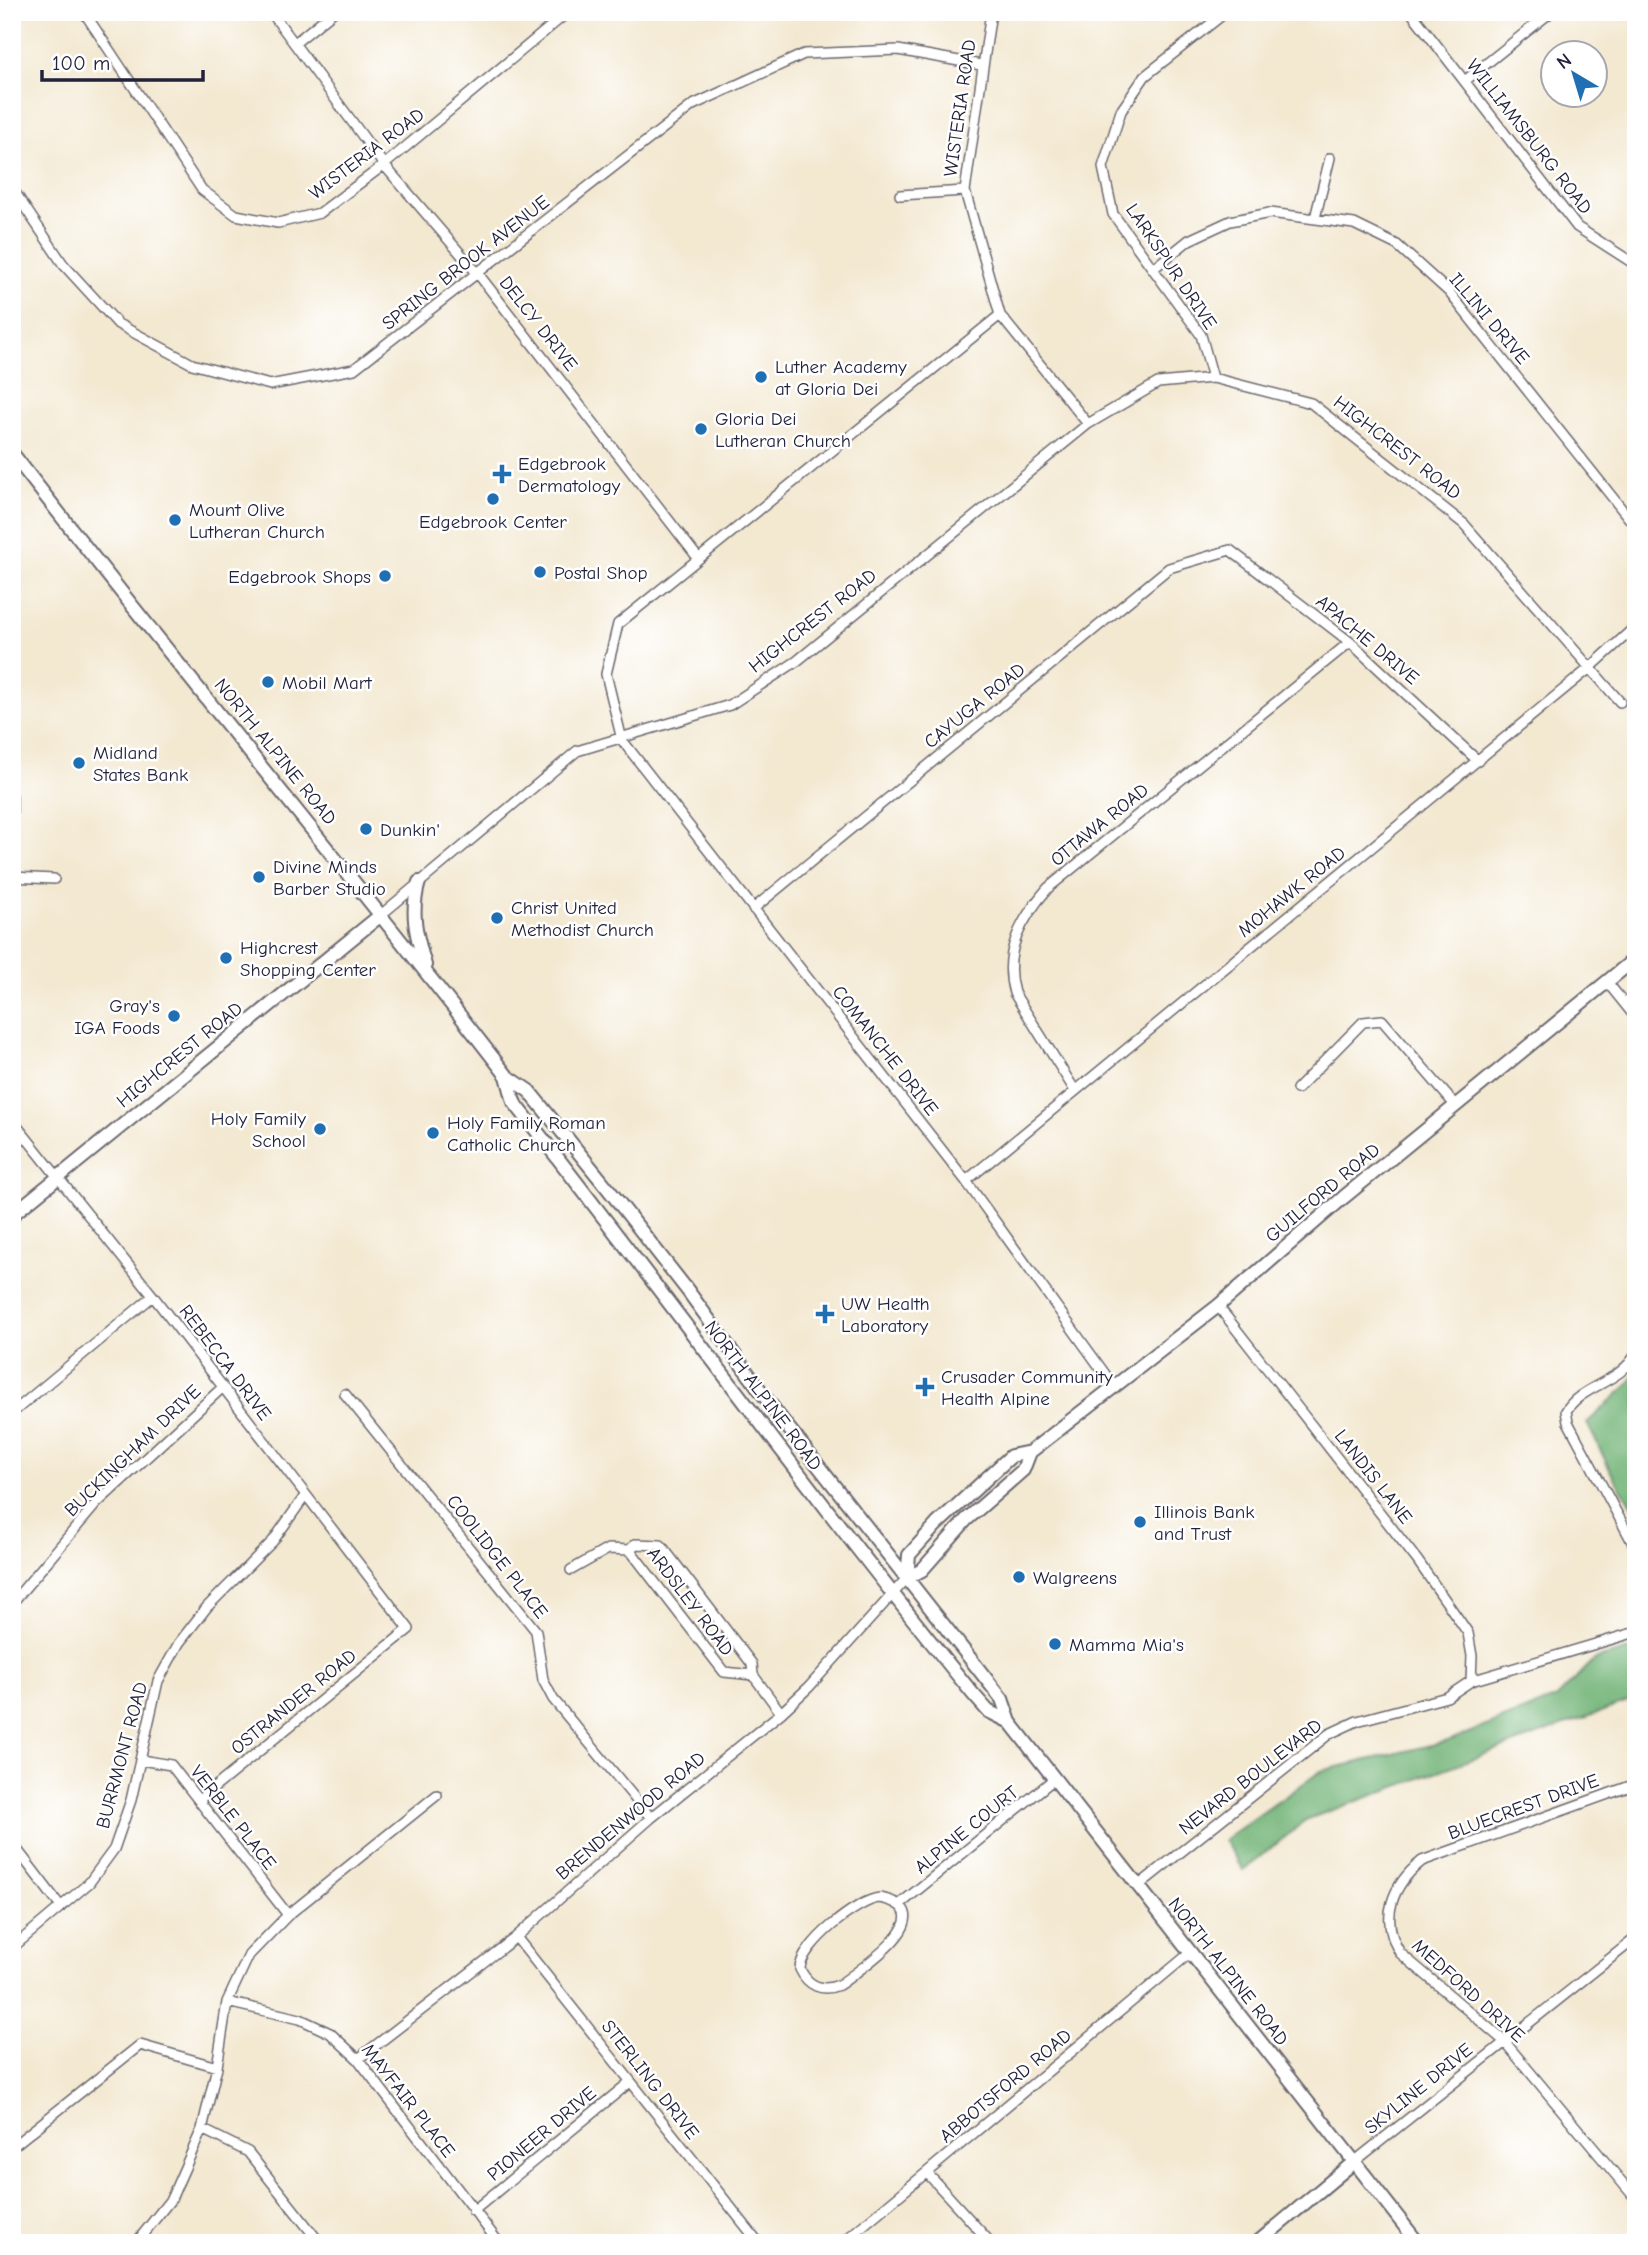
<svg xmlns="http://www.w3.org/2000/svg" width="1648" height="2255" font-family="'Comic Neue',sans-serif">
<rect width="100%" height="100%" fill="#fff"/>
<filter id="ink" filterUnits="userSpaceOnUse"><feTurbulence type="fractalNoise" baseFrequency=".0143" numOctaves="2"/><feDisplacementMap in="SourceGraphic" scale="14" xChannelSelector="R" yChannelSelector="G"/><feConvolveMatrix kernelMatrix="1 2 1 2 8 2 1 2 1" color-interpolation-filters="sRGB"/></filter>
<filter id="wash" filterUnits="userSpaceOnUse"><feTurbulence type="fractalNoise" baseFrequency=".00686" numOctaves="4" result="noise"/><feDisplacementMap in="SourceGraphic" scale="28" xChannelSelector="R" yChannelSelector="G"/><feGaussianBlur stdDeviation="1.57" result="paint"/><feColorMatrix in="noise" values="0 0 0 0 0 0 0 0 0 0 0 0 0 0 0 0 0 1.4 0 .05"/><feComposite in="paint" operator="in"/></filter>
<g filter="url(#wash)">
<rect width="100%" height="100%" fill="#f3e8d0"/>
<path fill="#70b274" stroke="#496a58" stroke-width="2" d="M1636,1372v140l-23,-36 -26,-53 43,-40z
M1636,1648v51l-328,120 -65,51 -19,-30 97,-69 127,-30 109,-43 37,-38z"/>
</g>
<g filter="url(#ink)">
<g fill="none" stroke-linecap="round" stroke-linejoin="round">
<defs>
<path id="street" d="M84,12l118,178 34,25 42,8 42,-10 64,-48 184,-153
M271,12l113,153 95,110 219,283
M991,12l-26,179 35,124 88,109
M1411,12l166,215 59,38
M1629,12l7,9
M295,43l38,-31
M1466,80l85,-68
M12,188l51,76 55,60 74,40 78,21 84,-16 339,-264 111,-51 94,-4 83,15
M900,195l65,-4
M1315,218l15,-60
M1154,268l35,-28 41,-19 40,-8 84,11 43,21 52,47 187,235
M1000,315l-382,309 -12,50 16,66 344,441 149,207
M1213,378l-12,-43 -88,-121 -10,-47 18,-56 24,-35 81,-64
M12,796v82
M12,877l42,2
M753,909l416,-341 61,-18 120,92 128,119
M382,914l195,-163 153,-46 67,-44 291,-237 70,-41 55,-5 98,25 153,121 156,178
M1607,982l29,36
M1074,1089l-60,-96c-12,-41 8,-75 34,-105l302,-246
M1297,1089l66,-67 19,-2 73,85
M12,1120l141,176 256,333 -210,171
M966,1181l625,-514 45,-41
M1218,1306l199,254 40,57 11,16 4,23 -1,25
M1636,1354c-16,29 -54,31 -70,57l2,11 68,127
M345,1394l191,237 7,49 10,19 98,119
M12,1413l141,-117
M571,1570l37,-21 22,1
M12,1603l84,-99 127,-117
M753,1675l-29,-3 -94,-122 5,-6 26,1 91,119 1,11 28,38
M141,1760l30,5 117,150
M1636,1784l-214,77c-30,24 -43,57 -22,92l104,88 132,158
M12,1843l49,64
M1138,1886l191,-152 28,-13 90,-24 24,-16 165,-49
M880,1898c69,14 -21,72 -41,87 -17,7 -31,1 -39,-16 0,-23 58,-70 80,-71z
M899,1905l155,-126
M516,1937l243,306
M12,1948l77,-65 25,-34 17,-49 27,-119 21,-38 28,-36 66,-66 32,-45
M227,2002l73,17 30,14 28,26 141,184
M358,2059l158,-122 135,-119 130,-105 28,-26 98,-109
M202,2129l46,23 72,91
M12,2147l128,-102 77,22
M1354,2162l282,-224
M927,2173l64,70
M473,2211l157,-129
M136,2243l35,-44 31,-70 15,-62 10,-65 22,-47 39,-40 149,-120
M842,2243l348,-290"/>
<path id="secondary" d="M12,453c162,210 333,413 495,623l22,15 80,99 79,101 91,125 223,283 8,23 408,521
M419,882c-9,30 -3,53 6,83
M507,1076l7,26c154,196 301,398 459,592l15,17 22,11
M12,1215l370,-301
M907,1578l2,-23 28,-31 74,-68 19,-4 188,-146 126,-109 292,-239
M907,1578l15,-8 44,-50 57,-50 7,-18
M1257,2243l97,-81"/>
</defs>
<use href="#street" stroke="#6b676f" stroke-width="12"/>
<use href="#secondary" stroke="#6b676f" stroke-width="16"/>
<use href="#street" stroke="#fff" stroke-width="9"/>
<use href="#secondary" stroke="#fff" stroke-width="12"/>
</g>
</g>
<g fill="#1f6fb2" stroke="#fff" stroke-width="2.5">
<circle cx="761" cy="377" r="7"/>
<circle cx="701" cy="429" r="7"/>
<path d="M498.5 463.5h7v7h7v7h-7v7h-7v-7h-7v-7h7z"/>
<circle cx="493" cy="499" r="7"/>
<circle cx="175" cy="520" r="7"/>
<circle cx="540" cy="572" r="7"/>
<circle cx="385" cy="576" r="7"/>
<circle cx="268" cy="682" r="7"/>
<circle cx="79" cy="763" r="7"/>
<circle cx="366" cy="829" r="7"/>
<circle cx="259" cy="877" r="7"/>
<circle cx="497" cy="918" r="7"/>
<circle cx="226" cy="958" r="7"/>
<circle cx="174" cy="1016" r="7"/>
<circle cx="320" cy="1129" r="7"/>
<circle cx="433" cy="1133" r="7"/>
<path d="M821.5 1303.5h7v7h7v7h-7v7h-7v-7h-7v-7h7z"/>
<path d="M921.5 1376.5h7v7h7v7h-7v7h-7v-7h-7v-7h7z"/>
<circle cx="1140" cy="1522" r="7"/>
<circle cx="1019" cy="1577" r="7"/>
<circle cx="1055" cy="1644" r="7"/>
</g>
<g text-anchor="middle" stroke-width="5" stroke-linejoin="round" paint-order="stroke">
<g font-size="19" fill="#22223b" stroke="#fff">
<text transform="translate(959 108) rotate(-82)" y="7">WISTERIA ROAD</text>
<text transform="translate(1530 136) rotate(52)" y="7">WILLIAMSBURG ROAD</text>
<text transform="translate(366 153) rotate(-37)" y="7">WISTERIA ROAD</text>
<text transform="translate(465 262) rotate(-38)" y="7">SPRING BROOK AVENUE</text>
<text transform="translate(1172 266) rotate(56)" y="7">LARKSPUR DRIVE</text>
<text transform="translate(1490 318) rotate(50)" y="7">ILLINI DRIVE</text>
<text transform="translate(539 323) rotate(52)" y="7">DELCY DRIVE</text>
<text transform="translate(1398 447) rotate(38)" y="7">HIGHCREST ROAD</text>
<text transform="translate(812 620) rotate(-38)" y="7">HIGHCREST ROAD</text>
<text transform="translate(1368 639) rotate(40)" y="7">APACHE DRIVE</text>
<text transform="translate(974 705) rotate(-39)" y="7">CAYUGA ROAD</text>
<text transform="translate(276 751) rotate(51)" y="7">NORTH ALPINE ROAD</text>
<text transform="translate(1099 824) rotate(-39)" y="7">OTTAWA ROAD</text>
<text transform="translate(1291 891) rotate(-39)" y="7">MOHAWK ROAD</text>
<text transform="translate(886 1050) rotate(52)" y="7">COMANCHE DRIVE</text>
<text transform="translate(179 1054) rotate(-39)" y="7">HIGHCREST ROAD</text>
<text transform="translate(1322 1192) rotate(-40)" y="7">GUILFORD ROAD</text>
<text transform="translate(226 1362) rotate(53)" y="7">REBECCA DRIVE</text>
<text transform="translate(764 1395) rotate(53)" y="7">NORTH ALPINE ROAD</text>
<text transform="translate(132 1450) rotate(-44)" y="7">BUCKINGHAM DRIVE</text>
<text transform="translate(1374 1476) rotate(52)" y="7">LANDIS LANE</text>
<text transform="translate(498 1556) rotate(52)" y="7">COOLIDGE PLACE</text>
<text transform="translate(691 1601) rotate(53)" y="7">ARDSLEY ROAD</text>
<text transform="translate(293 1701) rotate(-39)" y="7">OSTRANDER ROAD</text>
<text transform="translate(121 1755) rotate(-75)" y="7">BURRMONT ROAD</text>
<text transform="translate(1250 1776) rotate(-38)" y="7">NEVARD BOULEVARD</text>
<text transform="translate(1523 1806) rotate(-20)" y="7">BLUECREST DRIVE</text>
<text transform="translate(630 1815) rotate(-40)" y="7">BRENDENWOOD ROAD</text>
<text transform="translate(234 1817) rotate(52)" y="7">VERBLE PLACE</text>
<text transform="translate(966 1829) rotate(-39)" y="7">ALPINE COURT</text>
<text transform="translate(1229 1971) rotate(52)" y="7">NORTH ALPINE ROAD</text>
<text transform="translate(1469 1990) rotate(42)" y="7">MEDFORD DRIVE</text>
<text transform="translate(651 2079) rotate(52)" y="7">STERLING DRIVE</text>
<text transform="translate(1005 2085) rotate(-40)" y="7">ABBOTSFORD ROAD</text>
<text transform="translate(1418 2088) rotate(-39)" y="7">SKYLINE DRIVE</text>
<text transform="translate(409 2100) rotate(52)" y="7">MAYFAIR PLACE</text>
<text transform="translate(541 2133) rotate(-40)" y="7">PIONEER DRIVE</text>
</g>
<g font-size="19" fill="#22223b" stroke="#fff" text-anchor="start">
<text x="775" y="373">Luther Academy<tspan x="775" dy="22">at Gloria Dei</tspan></text>
<text x="715" y="425">Gloria Dei<tspan x="715" dy="22">Lutheran Church</tspan></text>
<text x="518" y="470">Edgebrook<tspan x="518" dy="22">Dermatology</tspan></text>
<text x="189" y="516">Mount Olive<tspan x="189" dy="22">Lutheran Church</tspan></text>
<text x="493" y="528" text-anchor="middle">Edgebrook Center</text>
<text x="554" y="579">Postal Shop</text>
<text x="371" y="583" text-anchor="end">Edgebrook Shops</text>
<text x="282" y="689">Mobil Mart</text>
<text x="93" y="759">Midland<tspan x="93" dy="22">States Bank</tspan></text>
<text x="380" y="836">Dunkin'</text>
<text x="273" y="873">Divine Minds<tspan x="273" dy="22">Barber Studio</tspan></text>
<text x="511" y="914">Christ United<tspan x="511" dy="22">Methodist Church</tspan></text>
<text x="240" y="954">Highcrest<tspan x="240" dy="22">Shopping Center</tspan></text>
<text x="160" y="1012" text-anchor="end">Gray's<tspan x="160" dy="22">IGA Foods</tspan></text>
<text x="306" y="1125" text-anchor="end">Holy Family<tspan x="306" dy="22">School</tspan></text>
<text x="447" y="1129">Holy Family Roman<tspan x="447" dy="22">Catholic Church</tspan></text>
<text x="841" y="1310">UW Health<tspan x="841" dy="22">Laboratory</tspan></text>
<text x="941" y="1383">Crusader Community<tspan x="941" dy="22">Health Alpine</tspan></text>
<text x="1154" y="1518">Illinois Bank<tspan x="1154" dy="22">and Trust</tspan></text>
<text x="1033" y="1584">Walgreens</text>
<text x="1069" y="1651">Mamma Mia's</text>
</g>
</g>
<rect width="1648" height="2255" fill="none" stroke="#fff" stroke-width="42"/>
<g transform="translate(1574 74) rotate(322)"><circle r="33" fill="#ffffff" stroke="#a7a7b1" stroke-width="2"/>
<path d="M0-5L12 26L0 18L-12 26Z" fill="#1f6fb2"/>
<text y="-10" font-size="19" font-weight="bold" text-anchor="middle" fill="#22223b">N</text>
</g>
<path d="M42 70v10h161v-10" fill="none" stroke="#22223b" stroke-width="3.5"/>
<text x="52" y="70" font-size="21" fill="#22223b" stroke="#ffffff" stroke-width="5" paint-order="stroke">100 m</text>
</svg>
